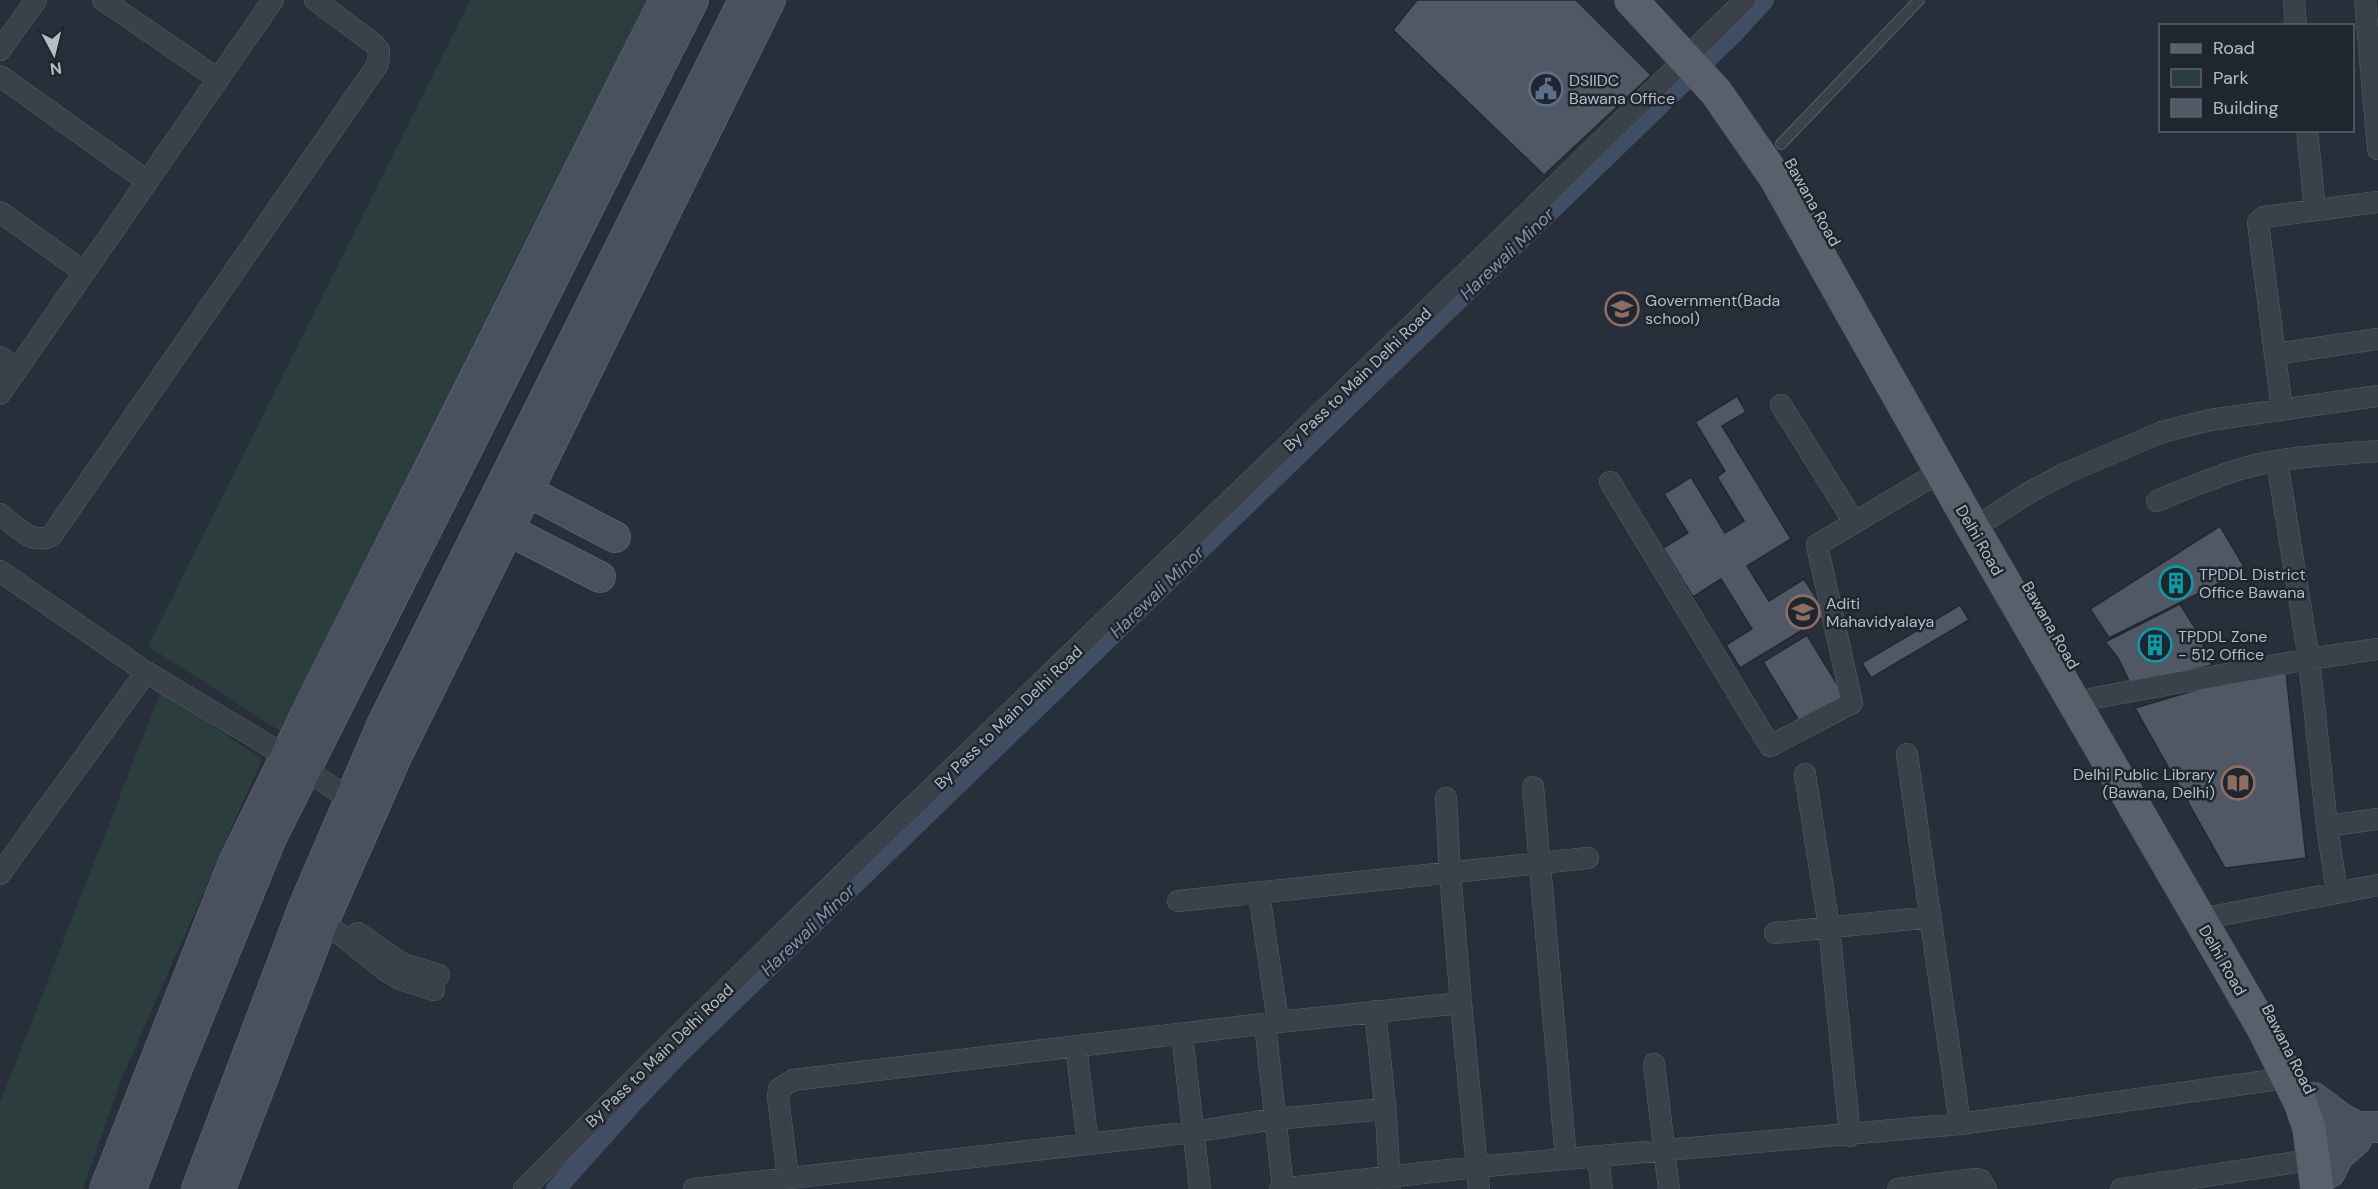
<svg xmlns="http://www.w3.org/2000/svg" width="2378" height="1189" font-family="'DM Sans',sans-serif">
<rect width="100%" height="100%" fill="#272f3b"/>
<path fill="#2c3d3e" d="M470,0h178l-368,731 -132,-85z
M161,691l101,68 -141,321 -38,109h-83v-86z"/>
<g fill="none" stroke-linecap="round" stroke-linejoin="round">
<path stroke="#404e64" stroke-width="20" d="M556,1189l74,-83 51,-54 1053,-1019 30,-33"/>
</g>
<path fill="#505865" stroke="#212832" stroke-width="1.5" d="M1417,0h159l75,75 -107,100 -151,-145z
M1737,396l9,16 -24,14 69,113 -44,27 22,35 35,-22 23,36 -87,53 -14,-23 26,-16 -31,-50 -28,18 -30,-49 25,-15 -24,-39 27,-17 34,56 19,-12 -27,-44 8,-6 -30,-49z
M2220,526l26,44 -137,68 -19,-29z
M2180,604l15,24 17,37 -81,20 -13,-27 -13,-16z
M1960,605l9,15 -98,58 -9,-15z
M1807,635l38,62 -44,27 -38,-62z
M2286,672l20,186 -81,10 -90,-160 71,-21z"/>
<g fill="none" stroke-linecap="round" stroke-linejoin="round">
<defs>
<path id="lane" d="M1781,144l138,-144"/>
<path id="street" d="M103,0l115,79
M2294,0l2,26
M2365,0l13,149
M0,50l36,-50
M0,76l147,105
M2307,130l8,80
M0,212l84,60
M2275,354l103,-15
M0,357l17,12
M0,394l273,-394
M1781,405l73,117
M2282,410l-24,-188 6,-5 114,-15
M2277,461l32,198 18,167 10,67
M1610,482l160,264 82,-43 -35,-158 124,-74
M2157,501c28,-12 57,-24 87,-33 43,-12 89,-13 134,-17
M0,514c15,11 33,33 52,21l326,-471 1,-14 -5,-6 -59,-44
M1988,519l42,-27 36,-19 96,-41 48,-12 168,-24
M0,571l146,101 140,84 75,51
M2077,707l17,-9 215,-39 69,-10
M1907,754l53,370
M1805,774l24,153 21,209
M1533,787l33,372
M2327,826l51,-7
M0,874l146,-202
M1259,893l19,129
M1178,901l410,-43
M2202,924l14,-8 162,-31
M358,933l45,31 36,11
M1775,933l156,-16
M317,938l14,-9 5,2 50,40 14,8 34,11
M1461,1003l18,186
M1375,1011l11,103 4,75
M1265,1024l18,165
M1182,1034l18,155
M1076,1046l12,98
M1654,1064l15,125
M1598,1157l4,32
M788,1178l-10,-81 1,-8 14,-9 485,-58 183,-19 -11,-130 -4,-75
M524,1189c401,-402 817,-789 1221,-1189
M694,1189l499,-57 82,-13 110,-10
M1280,1189l196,-22 484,-43 328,-46
M1898,1189l78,-10 5,1 5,9
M2121,1189l202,-31"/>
<path id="secondary" d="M527,491l88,46
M508,530l92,47
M2314,1098l28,21 16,8
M2309,1128l69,-1
M2330,1172l8,-16 18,-16
M105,1189l129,-327 86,-176 345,-686
M131,1189l42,-111 98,-240 422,-838
M197,1189l108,-285 78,-181 361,-723
M220,1189l100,-260 76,-172 374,-757"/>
<path id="primary" d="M1631,0l85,92 59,85 198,351 290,500 37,74 9,26 8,61"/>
</defs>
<use href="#lane" stroke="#585f69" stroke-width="12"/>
<use href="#street" stroke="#585f69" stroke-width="22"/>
<use href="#secondary" stroke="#585f69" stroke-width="32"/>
<use href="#primary" stroke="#434a54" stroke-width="34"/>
<use href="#lane" stroke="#3a414b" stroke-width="10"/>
<use href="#street" stroke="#3a414b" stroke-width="21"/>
<use href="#secondary" stroke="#49505e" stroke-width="30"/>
<use href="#primary" stroke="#58606b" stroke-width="33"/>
</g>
<defs>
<symbol id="civic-ring" viewBox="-11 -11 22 22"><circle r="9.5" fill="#1f2630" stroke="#5c6f8a" stroke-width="1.5"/><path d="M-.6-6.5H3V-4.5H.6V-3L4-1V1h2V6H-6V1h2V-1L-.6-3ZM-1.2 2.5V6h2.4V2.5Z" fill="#5c6f8a"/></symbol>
<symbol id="school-ring" viewBox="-11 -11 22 22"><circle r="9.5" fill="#1f2630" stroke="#8d6e63" stroke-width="1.5"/><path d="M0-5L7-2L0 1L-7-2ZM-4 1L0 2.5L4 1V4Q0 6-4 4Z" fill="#8d6e63"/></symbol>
<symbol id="building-ring" viewBox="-11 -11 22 22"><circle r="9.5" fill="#1f2630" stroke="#0f9aa8" stroke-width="1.5"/><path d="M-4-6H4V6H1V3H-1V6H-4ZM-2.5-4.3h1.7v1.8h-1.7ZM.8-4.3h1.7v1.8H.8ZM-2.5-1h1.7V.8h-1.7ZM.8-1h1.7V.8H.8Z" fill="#0f9aa8"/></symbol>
<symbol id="university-ring" viewBox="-11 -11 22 22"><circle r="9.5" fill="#1f2630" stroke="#8d6e63" stroke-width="1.5"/><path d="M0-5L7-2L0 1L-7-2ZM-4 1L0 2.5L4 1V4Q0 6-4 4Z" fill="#8d6e63"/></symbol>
<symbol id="library-ring" viewBox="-11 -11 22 22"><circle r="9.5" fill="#1f2630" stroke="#8d6e63" stroke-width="1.5"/><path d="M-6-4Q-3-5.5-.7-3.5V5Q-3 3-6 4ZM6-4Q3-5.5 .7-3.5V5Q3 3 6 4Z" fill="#8d6e63"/></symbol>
</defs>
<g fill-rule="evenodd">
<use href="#civic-ring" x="1527" y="70" width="38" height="38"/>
<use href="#school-ring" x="1603" y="290" width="38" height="38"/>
<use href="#building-ring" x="2157" y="564" width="38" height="38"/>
<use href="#university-ring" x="1784" y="593" width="38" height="38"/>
<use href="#building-ring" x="2136" y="626" width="38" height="38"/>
<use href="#library-ring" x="2219" y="764" width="38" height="38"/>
</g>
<g text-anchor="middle" stroke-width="5" stroke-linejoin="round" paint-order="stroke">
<g font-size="16" fill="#b6bcc6" stroke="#1f2630" text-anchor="start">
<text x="1569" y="86">DSIIDC<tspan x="1569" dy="18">Bawana Office</tspan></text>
<text x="1645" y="306">Government(Bada<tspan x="1645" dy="18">school)</tspan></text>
<text x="2199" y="580">TPDDL District<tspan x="2199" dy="18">Office Bawana</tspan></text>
<text x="1826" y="609">Aditi<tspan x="1826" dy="18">Mahavidyalaya</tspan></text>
<text x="2178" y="642">TPDDL Zone<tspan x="2178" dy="18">- 512 Office</tspan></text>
<text x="2215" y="780" text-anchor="end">Delhi Public Library<tspan x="2215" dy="18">(Bawana, Delhi)</tspan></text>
</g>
<g font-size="16" fill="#b6bcc6" stroke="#1f2630">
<text transform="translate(1813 202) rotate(61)" y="6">Bawana Road</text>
<text transform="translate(1357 379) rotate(-44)" y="6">By Pass to Main Delhi Road</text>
<text transform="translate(1980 540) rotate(60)" y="6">Delhi Road</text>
<text transform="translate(2051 625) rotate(60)" y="6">Bawana Road</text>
<text transform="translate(1008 717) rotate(-44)" y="6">By Pass to Main Delhi Road</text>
<text transform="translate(2223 960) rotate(60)" y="6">Delhi Road</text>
<text transform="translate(2289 1049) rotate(63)" y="6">Bawana Road</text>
<text transform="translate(659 1055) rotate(-44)" y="6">By Pass to Main Delhi Road</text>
</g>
<g font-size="18" font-style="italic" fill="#8192aa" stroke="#1f2630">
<text transform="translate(1507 254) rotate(-44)" y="6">Harewali Minor</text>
<text transform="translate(1157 592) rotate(-44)" y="6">Harewali Minor</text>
<text transform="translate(808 930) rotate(-44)" y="6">Harewali Minor</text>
</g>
</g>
<rect x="2159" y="24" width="195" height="108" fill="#1f2630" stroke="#5b626c" stroke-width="1.5"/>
<rect x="2171" y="44" width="30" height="9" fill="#58606b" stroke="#5b626c" stroke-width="1.5"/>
<text x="2213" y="54" font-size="18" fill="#b6bcc6">Road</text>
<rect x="2171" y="69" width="30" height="18" fill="#2c3d3e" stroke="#5b626c" stroke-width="1.5"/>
<text x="2213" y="84" font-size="18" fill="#b6bcc6">Park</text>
<rect x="2171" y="99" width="30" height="18" fill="#505865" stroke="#5b626c" stroke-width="1.5"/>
<text x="2213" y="114" font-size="18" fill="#b6bcc6">Building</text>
<g transform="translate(54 54) rotate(173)" stroke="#1f2630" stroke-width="4.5" paint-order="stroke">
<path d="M0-4.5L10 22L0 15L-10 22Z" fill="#b6bcc6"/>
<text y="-9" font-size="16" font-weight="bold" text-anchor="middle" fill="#b6bcc6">N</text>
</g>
</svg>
